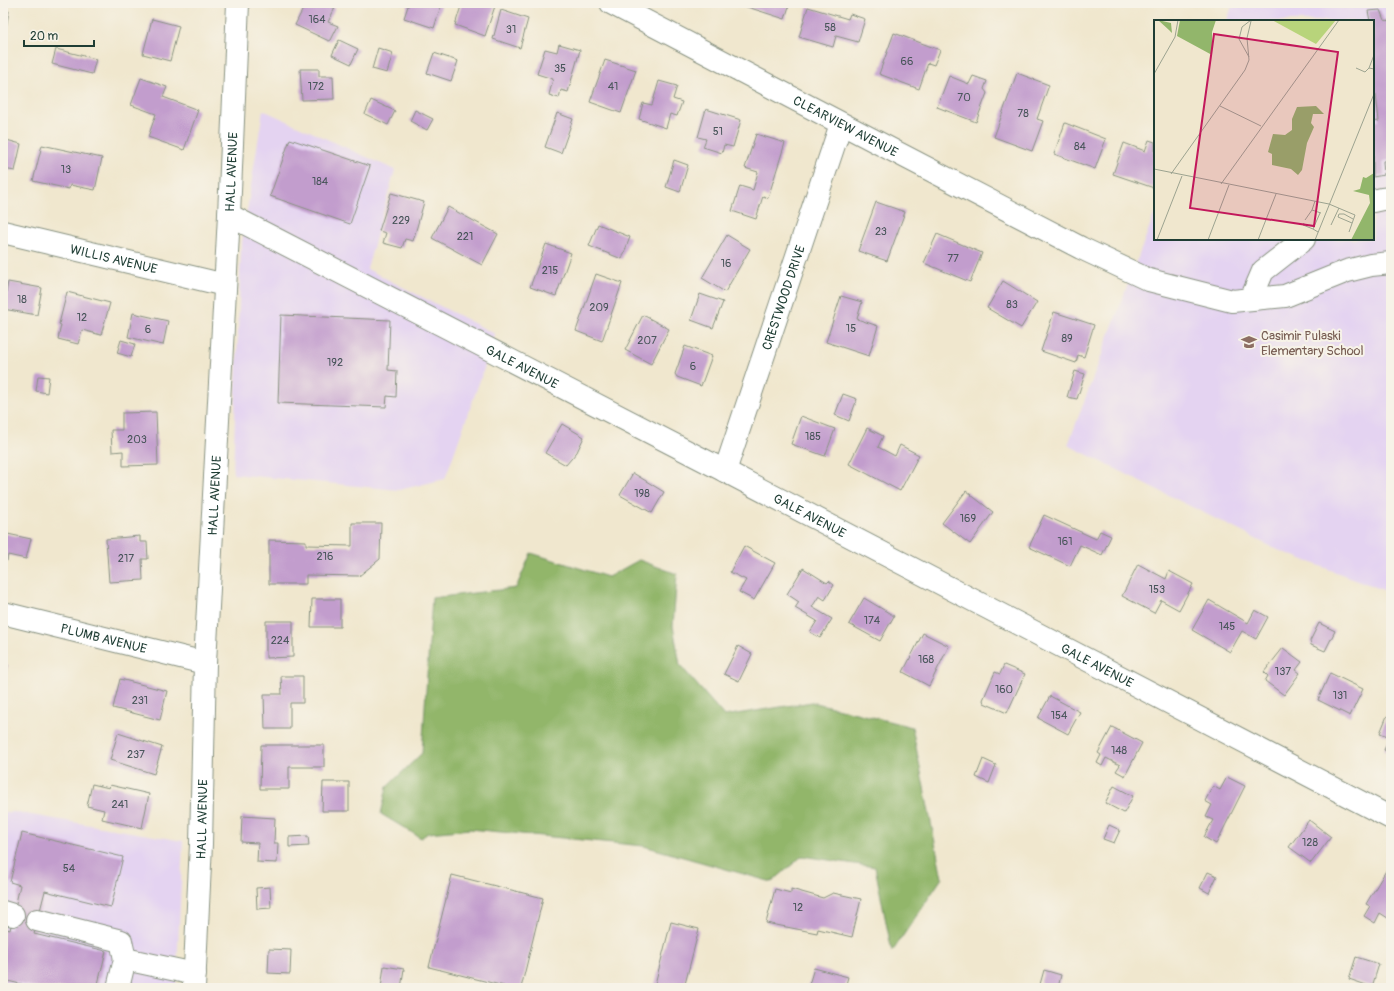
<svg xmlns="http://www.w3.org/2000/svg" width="1394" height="991" font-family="Pangolin,sans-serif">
<rect width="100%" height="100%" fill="#f7f3e8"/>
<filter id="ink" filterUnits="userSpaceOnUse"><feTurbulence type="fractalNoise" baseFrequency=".025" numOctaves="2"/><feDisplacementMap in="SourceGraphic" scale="8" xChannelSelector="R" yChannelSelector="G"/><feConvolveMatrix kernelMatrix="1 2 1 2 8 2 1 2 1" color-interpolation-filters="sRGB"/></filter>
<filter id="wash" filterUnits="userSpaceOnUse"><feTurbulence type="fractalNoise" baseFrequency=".012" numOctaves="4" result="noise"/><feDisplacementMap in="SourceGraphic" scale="16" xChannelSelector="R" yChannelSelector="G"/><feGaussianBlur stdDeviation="0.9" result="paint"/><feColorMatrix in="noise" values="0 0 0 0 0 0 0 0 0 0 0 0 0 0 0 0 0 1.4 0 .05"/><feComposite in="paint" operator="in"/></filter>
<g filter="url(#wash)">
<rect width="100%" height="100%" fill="#f0e7ce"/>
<path fill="#e4d3f1" d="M1233,3h158v590l-113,-43 -210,-105 87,-233v27h218v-218h-146z
M263,110l132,60 -28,99 128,65 -9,29 -41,116 -46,11 -166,-16 8,-225z
M3,812h11l169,29 -7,147h-173z"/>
<path fill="#92b66b" stroke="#587a50" d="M531,553l77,24 31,-17 38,14 -4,52 7,39 44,51 88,-14 100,25 30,151 -50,74 -17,-85 -73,-11 -30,26 -128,-36 -174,-17 -42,4 -7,5 -40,-24 6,-27 35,-34 10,-155 84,-10z"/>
<g id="blocks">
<path fill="#c29dcd" d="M306,3h18l11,5 -7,14 10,4 -7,14 -2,1 -34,-16z
M409,3h33l-8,25 -30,-10z
M462,3h24l9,3 -10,30 -30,-11z
M742,3h48l-5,16 -44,-14z
M808,7l40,12 2,-5 15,5 -7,23 -22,-6 -3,11 -34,-10z
M3,10l6,1 -4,23 -2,-1z
M501,10l27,9 -8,29 -27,-9z
M1380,10l4,10 7,1v139l-8,1 1,14 -11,2v-55l6,-1 -3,-26h-3v-74h-3l-2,-10z
M152,19l27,7 -9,35 -27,-7z
M894,33l46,17 -6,15 -6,-2 -9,26 -40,-15z
M339,40l19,9 -7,15 -19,-9z
M559,44l21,6 -12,42 -7,-2 -2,8 -10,-3 4,-16 -16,-5 8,-25 12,3z
M378,48l15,5 -6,20 -15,-4z
M56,49l40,10 -4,15 -40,-10z
M434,53l24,8 -7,20 -24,-8z
M605,60l31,10 -15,43 -31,-11z
M300,69h19v7h14l1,23 -32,1z
M1017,73l32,12 -12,34 6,2 -11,30 -38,-14z
M949,76l20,8 4,-8 14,5 -3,8 3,4 -11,29 -39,-15z
M141,78l26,9 -4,10 35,13 -14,40 -36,-13 8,-23 -25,-9z
M659,81l18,5 -4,13 9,3 -5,14 -7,-2 -4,14 -27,-9 4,-16 9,2z
M371,100l24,11 -7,14 -23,-11z
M706,109l35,11 -8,27 -9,-2 -2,8 -19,-6 3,-8 -8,-2z
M415,110l18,9 -6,11 -17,-9z
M557,113l16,6 -12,34 -16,-6z
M1065,123l41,16 -11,30 -41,-15z
M756,134l29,9 -17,55 -5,-2 -7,23 -24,-8 8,-25 13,4 5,-18 -13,-4z
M3,139l18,5 -6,27 -12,-2z
M290,139l80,27 -20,58 -80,-28z
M1149,140l6,2v43l-1,3 -41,-14 11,-31 21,8z
M42,145l60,13 -7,32 -25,-5 -1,4 -36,-8z
M674,160l14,5 -8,27 -14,-5z
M391,193l33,9 -11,39 -8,-2 -3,9 -19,-5 3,-10 -7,-2z
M876,202l29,10 -18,49 -29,-10z
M448,207l50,27 -16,31 -50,-27z
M598,224l32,13 -8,22 -33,-13z
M937,234l45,19 -12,29 -46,-19z
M727,235l23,14 -25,43 -23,-14z
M546,244l25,9 -15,43 -26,-9z
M596,274l26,9 -20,58 -26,-10z
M1003,281l34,21 -16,26 -34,-20z
M8,282l34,6 -5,27 -34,-6z
M67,292l43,11 -9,32 -19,-5 -4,14 -20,-5 3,-14 -2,-1z
M700,294l23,8 -10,26 -22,-8z
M841,296l21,6 -5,17 21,7 -9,30 -43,-14z
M1054,312l40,13 -10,32 -6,-2 -2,8 -35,-12z
M133,313l35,8 -5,24 -35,-8z
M281,315l109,5 -2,50 9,1 -1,26 -9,-1 -1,11 -108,-4z
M643,315l26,14 -18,35 -26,-14z
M121,340l14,4 -4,13 -14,-4z
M685,346l27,10 -11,30 -24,-9 -2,-3z
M1075,371l10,3 -8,25 -10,-2z
M38,376l11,1 -2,16 -11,-2z
M843,394l14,5 -8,22 -14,-6z
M156,412l2,53 -35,1v-15l-11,1 -1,-22h11v-17z
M801,416l34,13 -10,27 -34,-12z
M562,424l22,13 -7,15 -11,13 -21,-12z
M867,428l16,8 -5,11 17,9 5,-11 19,10 -19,36 -51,-27z
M633,473l31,19 -12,21 -32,-18z
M966,491l27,21 -23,32 -28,-21z
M1044,515l52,24 4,-8 11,5 -9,19 -22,-10 -10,21 -41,-19z
M352,523h29l-1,36 -21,17 -53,-1v9h-37v-44l37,1v4l46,1z
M3,533l28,6 -5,20 -18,-4 -1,6 -4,-1z
M140,536v6h7l1,17h-6l1,21 -34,2 -3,-43z
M744,546l31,17 -21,37 -15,-8 7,-12 -16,-8z
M1138,564l28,15 3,-8 24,13 -14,26 -18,-10 -7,13 -32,-17z
M803,568l24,15 2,-2 5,4 -9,15 -6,-4 -7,11 20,12 -12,19 -10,-6 7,-11 -22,-13 4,-6 -12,-8z
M864,598l30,18 -14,25 -31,-17z
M312,599h28v28h-29z
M1209,600l39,23 7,-13 13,7 -12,22 -14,-8 -12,21 -38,-22z
M266,621h27v36l-27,1z
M1319,623l16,8 -10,20 -14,-6 -1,-4z
M923,633l26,13 -20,40 -26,-14z
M738,646l14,8 -13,27 -15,-7z
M1283,648l19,14 -6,8 4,3 -16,22 -19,-14 3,-5 -4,-4z
M3,664l5,1 -5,17z
M1004,665l21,9 -18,39 -23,-10 -1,-3 12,-28 5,2z
M1330,673l33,16 -13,27 -32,-16z
M281,676h22v27h-13v26h-25l-1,-35h18z
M120,679l47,12 -7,29 -47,-12z
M1050,696l30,16 -12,22 -30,-16z
M1387,716l4,1v36l-7,-3 6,-13 -10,-4z
M1112,727l30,16 -17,33 -9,-5 4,-6 -14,-7 -4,8 -5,-3 4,-8 -3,-2z
M118,733l44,14 -8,27 -44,-14z
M261,745h63v22h-35v22h-29z
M983,759l13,6 -7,18 -13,-6z
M1227,777l18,9 -29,58 -12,-7 9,-17 -7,-3 6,-12 -7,-4 8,-15 7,4z
M323,782h26v29h-27z
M92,784l17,4 1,-3 39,9 -7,34 -40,-9 2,-9 -17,-4z
M1114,786l19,10 -9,17 -19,-10z
M242,816l33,2 -1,25h4l-1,20 -20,-1 1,-19 -17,-1z
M1309,820l22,17 -20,26 -22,-16z
M1109,825l11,5 -6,13 -11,-4z
M22,833l101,24 -12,50 -66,-16 -11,43 72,17 -9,37h-59l-35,-8v-52l7,2 10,-45 -10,-3z
M308,836l1,10 -20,1v-10z
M1387,869l4,2v49l-11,-7 -5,10 -11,-7 6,-10 -4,-2z
M1208,872l9,4 -8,17 -9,-5z
M452,875l91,23 -22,90h-18l1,-2 -75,-19z
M270,887l1,21 -14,1 -1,-21z
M775,889l16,4v-4l32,9 10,-5 28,6 -9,38 -34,-8 -1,4 -51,-10z
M671,922l28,7 -15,59h-30z
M269,949l22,1 -1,24 -22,-1z
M1356,957l23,7 -7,23 -23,-8z
M384,966l20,3 -3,19h-20z
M814,968l34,9 -3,11h-37z
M1044,970l17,5 -3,13h-19z"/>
</g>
</g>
<g filter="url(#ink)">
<use href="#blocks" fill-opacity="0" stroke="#889281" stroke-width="1"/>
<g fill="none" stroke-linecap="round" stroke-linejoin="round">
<defs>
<g id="minor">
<path id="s1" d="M611,3l283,148 187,97 68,32 83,21 53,-5 62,-25 24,-6 20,-2"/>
<path d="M1373,201l9,-2 9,-1"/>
<path id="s2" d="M229,215l496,256 666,347"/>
<path id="s3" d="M3,232l222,53"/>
<path d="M1251,299l12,-28 41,-32"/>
<path id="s4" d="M725,471l116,-347"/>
<path id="s5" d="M3,613l202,50"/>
<path d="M3,912l10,3"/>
<path d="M37,920l84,21 4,18"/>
<path d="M118,988l7,-29 70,15"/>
<path id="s6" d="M194,988l7,-144 4,-181 24,-448 9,-212"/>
</g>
</defs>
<use href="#minor" stroke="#889281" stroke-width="24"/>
<use href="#minor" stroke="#fff" stroke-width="22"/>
</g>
</g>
<defs>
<symbol id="school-bare" viewBox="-9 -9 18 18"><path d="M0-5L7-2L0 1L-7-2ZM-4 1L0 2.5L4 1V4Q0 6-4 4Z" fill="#8d6e63" stroke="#f7f3e8" stroke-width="2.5" paint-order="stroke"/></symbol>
</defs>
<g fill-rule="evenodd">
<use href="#school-bare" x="1238" y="331" width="22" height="22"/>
</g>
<g text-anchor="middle" stroke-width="4" stroke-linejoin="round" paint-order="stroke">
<g font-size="11" fill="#48555a">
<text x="317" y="23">164</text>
<text x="830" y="31">58</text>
<text x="511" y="33">31</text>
<text x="907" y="65">66</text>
<text x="560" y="72">35</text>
<text x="316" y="90">172</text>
<text x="613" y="90">41</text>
<text x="964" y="101">70</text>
<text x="1023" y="117">78</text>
<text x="718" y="135">51</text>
<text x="1080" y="150">84</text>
<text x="66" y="173">13</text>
<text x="320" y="185">184</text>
<text x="401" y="224">229</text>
<text x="881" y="235">23</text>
<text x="465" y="240">221</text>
<text x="953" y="262">77</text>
<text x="726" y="267">16</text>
<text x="550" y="274">215</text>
<text x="22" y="303">18</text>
<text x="1012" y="308">83</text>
<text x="599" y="311">209</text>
<text x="82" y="321">12</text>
<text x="851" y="332">15</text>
<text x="148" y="333">6</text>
<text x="1067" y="342">89</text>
<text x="647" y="344">207</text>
<text x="335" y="366">192</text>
<text x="693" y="370">6</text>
<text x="813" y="440">185</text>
<text x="137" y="443">203</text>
<text x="642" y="497">198</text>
<text x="968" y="522">169</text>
<text x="1065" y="545">161</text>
<text x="325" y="560">216</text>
<text x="126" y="562">217</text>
<text x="1157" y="593">153</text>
<text x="872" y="624">174</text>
<text x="1227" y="630">145</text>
<text x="280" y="644">224</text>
<text x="926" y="663">168</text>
<text x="1283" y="675">137</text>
<text x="1004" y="693">160</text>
<text x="1340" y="699">131</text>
<text x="140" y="704">231</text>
<text x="1059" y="719">154</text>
<text x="1119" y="754">148</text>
<text x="136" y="758">237</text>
<text x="120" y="808">241</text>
<text x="1310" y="846">128</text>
<text x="69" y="872">54</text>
<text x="798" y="911">12</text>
</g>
<g font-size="13" fill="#1f3d34" stroke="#f7f3e8">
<text dy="5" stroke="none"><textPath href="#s1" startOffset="265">CLEARVIEW AVENUE</textPath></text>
<text dy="5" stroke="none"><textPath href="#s6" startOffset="817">HALL AVENUE</textPath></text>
<text dy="5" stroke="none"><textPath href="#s3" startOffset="114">WILLIS AVENUE</textPath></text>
<text dy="5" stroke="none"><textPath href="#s4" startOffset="183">CRESTWOOD DRIVE</textPath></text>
<text dy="5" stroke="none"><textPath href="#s2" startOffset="330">GALE AVENUE</textPath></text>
<text dy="5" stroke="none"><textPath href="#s6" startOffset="493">HALL AVENUE</textPath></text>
<text dy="5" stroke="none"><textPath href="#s2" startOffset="654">GALE AVENUE</textPath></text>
<text dy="5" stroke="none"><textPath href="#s5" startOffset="104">PLUMB AVENUE</textPath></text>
<text dy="5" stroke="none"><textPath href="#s2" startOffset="978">GALE AVENUE</textPath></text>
<text dy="5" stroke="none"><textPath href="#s6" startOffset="169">HALL AVENUE</textPath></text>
</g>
<g font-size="13" fill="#785e54" stroke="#f7f3e8" text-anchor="start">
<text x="1261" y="340">Casimir Pulaski<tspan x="1261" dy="15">Elementary School</tspan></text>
</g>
</g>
<g transform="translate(1154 20)">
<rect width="220" height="220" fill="#f0e7ce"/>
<path d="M118,0h64l-20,24z" fill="#b8d47b"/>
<path d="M4,0l13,3 1,10 -3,-3zM26,0h36l-4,12v23l-35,-19zM162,86l8,8h-11l-2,9 3,4 -7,16 -5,27 -4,5 -7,-6 -19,-4v-11l-4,-2 5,-18 12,1 7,-5v-11l5,-12zM220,153v67h-23l19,-37 -1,-8 -16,-4 7,-2 3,-12 3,1z" fill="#92b66b"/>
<path fill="none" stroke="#9ca390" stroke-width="1" d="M220,35l-5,13 5,1M95,37l-10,-18 3,-12 9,-7M202,48l9,4 4,-4M0,54l21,-37 3,-17M66,86l41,20M0,149l175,35 26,11 -6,17M17,154l74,-104 4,-10 -2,-22 4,-17M67,164l118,-164M161,181l-3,9 9,3M151,200l7,-10M150,203l-1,2 10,4M198,203l-14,-6 1,-3h5l9,5M177,205l8,-17M164,212l-5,-3 7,-16M3,220l25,-64M54,220l21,-55M104,220l18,-46M161,220l59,-146"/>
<path fill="#c2185b" fill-opacity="0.15" stroke="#c2185b" stroke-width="2" d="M60,14l124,18 -24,174 -124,-18z"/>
<rect width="220" height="220" fill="none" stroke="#1f3d34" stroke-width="2"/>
</g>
<rect width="1394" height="991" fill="none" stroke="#f7f3e8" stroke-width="16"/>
<path d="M24 40v6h70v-6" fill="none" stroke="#1f3d34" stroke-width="2"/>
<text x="30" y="40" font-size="12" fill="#1f3d34" stroke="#f7f3e8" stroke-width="3" paint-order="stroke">20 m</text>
</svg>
